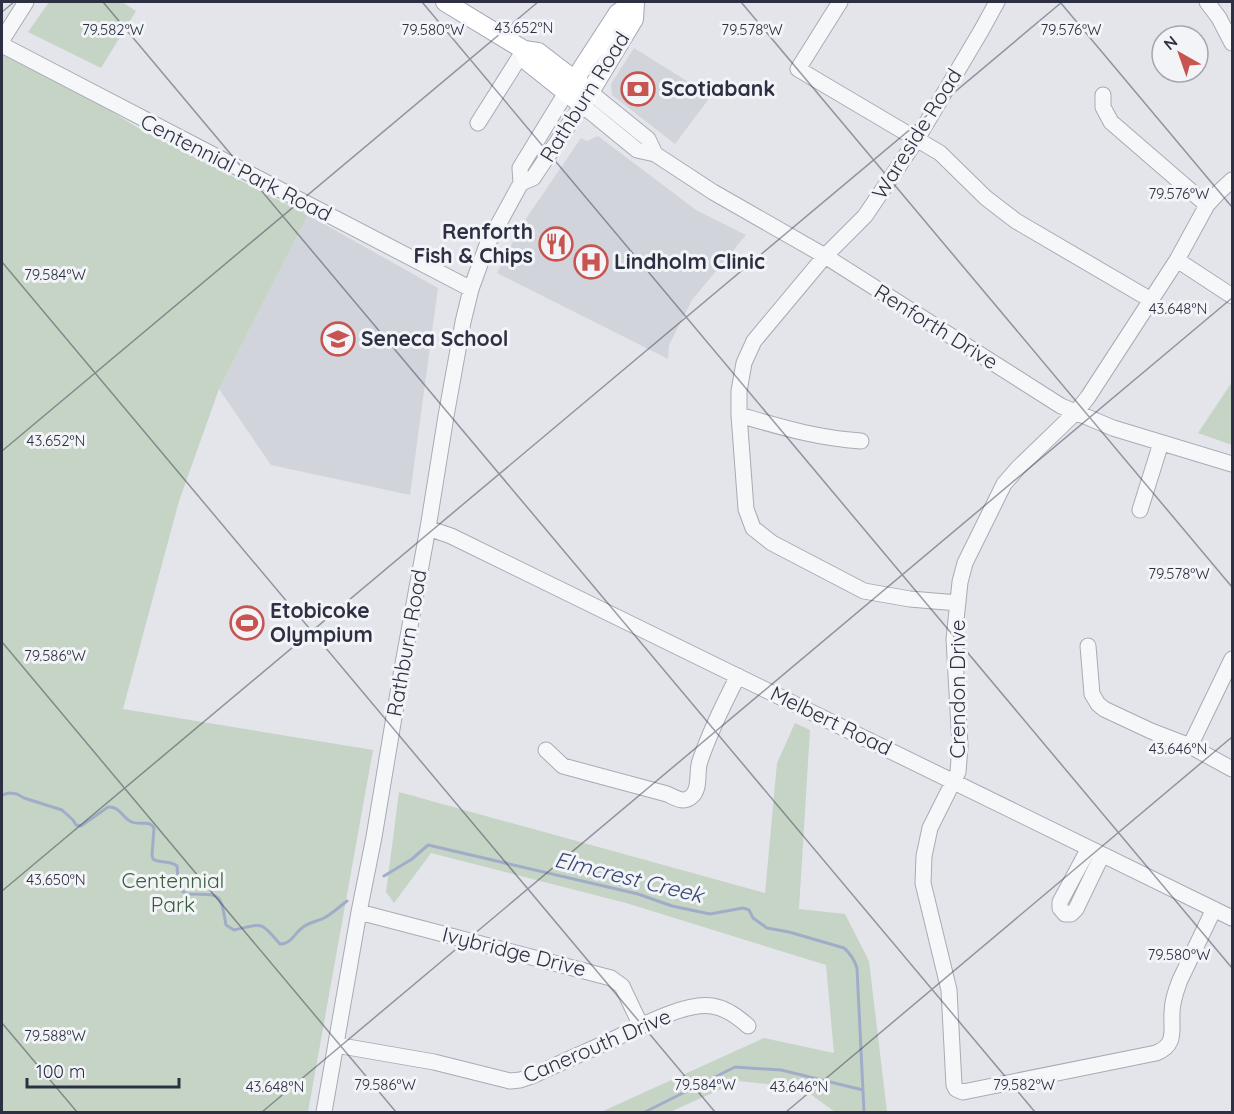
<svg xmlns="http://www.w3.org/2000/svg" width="1234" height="1114" font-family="Quicksand,sans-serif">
<rect width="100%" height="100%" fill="#e3e5eb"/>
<path fill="#d2d4dc" d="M634,48l77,48 -36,48 -63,-49 -1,-11z
M598,136l98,74 50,25 -54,65 -23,45 -1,14 -171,-86 26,-50 58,-85 6,3z
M308,215l130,73 -28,207 -139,-30 -52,-76z"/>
<path fill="#c6d4c5" d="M49,2h73l14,9 -35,57 -73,-36z
M2,43l141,88 165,84 -89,174 -40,112 -56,208 250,41 -65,362h-306z
M1232,382v63l-34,-12z
M795,723l15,7 -11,179 46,5 24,47 18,151h-52l-33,-24 -63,-7 -69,31h-69l163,-74 70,15 -8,-88 -200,-62 -195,-50 -37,50 -8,-11 13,-100 366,101 12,-130z"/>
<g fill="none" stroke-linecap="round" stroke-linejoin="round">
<path stroke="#a1adc8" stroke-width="3" d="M2,795l7,-2 8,1 7,4 38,12 11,10 3,5 5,1 27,-19c12,-1 14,11 24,15 9,4 16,-3 22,6l-2,27 1,4c7,5 17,1 24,7 1,10 0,24 10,28 33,1 33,-4 39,31l8,5c29,-6 26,-10 46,14 11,0 14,-10 22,-16 6,-6 15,-6 22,-10 8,-4 15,-11 23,-17
M384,876l28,-17 16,-14 210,49 34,12 38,8 33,-6 6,2 4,8 14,10 22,4 55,16c7,6 10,11 13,20l7,144
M645,1112l90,-45 46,3 82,20"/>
<defs>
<path id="minor" d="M840,2l-42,67 142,84 46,45 30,23 135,79
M1207,2l12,16 13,25
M2,40l24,-38
M2,45l469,244
M590,92l58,47 7,15
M1103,95v12l8,15 96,83
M478,123l46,-73
M521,183l-1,-15 47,-77
M1177,260l55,36
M739,415c42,12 77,23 122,26
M1140,510l21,-67
M428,528l23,8 781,382
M958,603l-48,-4 -46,-8 -92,-48 -19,-15 -7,-19 -7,-94v-24l5,-28 10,-22 71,-85 40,-40 52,-77 64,-108 16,-29
M1088,646l4,48 6,10 6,5 47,22 39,15 42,23
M1190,746l42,-87
M546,750l17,16 104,28c9,4 17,10 25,2 9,-8 4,-25 8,-35 10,-30 24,-58 38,-85
M1089,848l-29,54v6l5,6h6l5,-5 26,-54
M1214,909l-34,71c-4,11 -8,21 -8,33 -1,17 5,32 -16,40l-193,39 -7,-3 -2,-4 -5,-95 -26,-107 1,-27 6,-28 28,-56 2,-26 -6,-107 6,-57 5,-19 39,-79 14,-16 58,-56 12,-15 89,-137 30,-55 12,-13 13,-12
M359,912l252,66 11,8 19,40
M336,1045l98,17 76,19 10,-1 12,-4c26,-12 53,-24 80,-36 25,-12 72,-38 100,-34 14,2 25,10 36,20
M324,1112l35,-200 15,-75 28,-168 26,-141 18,-112 17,-94 8,-33 16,-44 34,-62 12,-5 49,-73 55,45 18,4 58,38 112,64 236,150 52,22 119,36"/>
<path id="major" d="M445,2l79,48 14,2 52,40
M524,50l4,12 54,43 52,-86 1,-17
M568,90l50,-77 17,-11"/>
</defs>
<use href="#minor" stroke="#a8abb5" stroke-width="17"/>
<use href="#major" stroke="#a3a7b6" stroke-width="20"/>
<use href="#minor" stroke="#f6f7f9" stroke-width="15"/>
<use href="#major" stroke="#fff" stroke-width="18"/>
</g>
<path fill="none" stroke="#2c3042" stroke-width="1.5" stroke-opacity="0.45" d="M103,2l932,1110M422,2l810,966M741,2l491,585M1060,2l172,205M2,12l12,-10M2,262l713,850M2,451l536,-449M2,642l394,470M2,891l1060,-889M2,1023l75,89M262,1112l970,-814M786,1112l446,-375"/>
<defs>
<symbol id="bank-ring" viewBox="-11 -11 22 22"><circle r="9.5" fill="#f3f4f8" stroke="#c85450" stroke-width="1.5"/><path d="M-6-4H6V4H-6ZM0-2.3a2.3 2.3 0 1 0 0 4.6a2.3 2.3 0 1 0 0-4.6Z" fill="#c85450"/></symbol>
<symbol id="restaurant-ring" viewBox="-11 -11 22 22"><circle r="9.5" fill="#f3f4f8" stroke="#c85450" stroke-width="1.5"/><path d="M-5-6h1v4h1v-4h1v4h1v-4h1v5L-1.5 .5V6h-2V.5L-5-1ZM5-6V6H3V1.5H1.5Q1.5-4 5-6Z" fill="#c85450"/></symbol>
<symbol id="hospital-ring" viewBox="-11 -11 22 22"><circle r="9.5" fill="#f3f4f8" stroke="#c85450" stroke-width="1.5"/><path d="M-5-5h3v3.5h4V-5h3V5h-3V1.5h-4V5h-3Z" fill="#c85450"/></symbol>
<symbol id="school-ring" viewBox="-11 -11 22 22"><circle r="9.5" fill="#f3f4f8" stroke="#c85450" stroke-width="1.5"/><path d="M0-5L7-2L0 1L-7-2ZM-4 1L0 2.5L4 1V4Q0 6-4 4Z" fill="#c85450"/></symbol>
<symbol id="stadium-ring" viewBox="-11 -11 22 22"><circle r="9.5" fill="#f3f4f8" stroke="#c85450" stroke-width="1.5"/><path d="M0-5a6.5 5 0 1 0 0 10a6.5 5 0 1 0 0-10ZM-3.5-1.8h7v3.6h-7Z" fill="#c85450"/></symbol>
</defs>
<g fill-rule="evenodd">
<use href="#bank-ring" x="619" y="70" width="38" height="38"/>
<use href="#restaurant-ring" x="537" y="225" width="38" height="38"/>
<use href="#hospital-ring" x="572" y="243" width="38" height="38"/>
<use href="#school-ring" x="319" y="320" width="38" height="38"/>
<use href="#stadium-ring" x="228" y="604" width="38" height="38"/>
</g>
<g text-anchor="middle" stroke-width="6" stroke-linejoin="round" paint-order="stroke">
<g font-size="21" font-weight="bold" fill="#2c3042" stroke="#f3f4f8" text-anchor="start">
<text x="661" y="96">Scotiabank</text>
<text x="533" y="239" text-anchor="end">Renforth<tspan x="533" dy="24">Fish &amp; Chips</tspan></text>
<text x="614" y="269">Lindholm Clinic</text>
<text x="361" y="346">Seneca School</text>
<text x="270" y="618">Etobicoke<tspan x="270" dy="24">Olympium</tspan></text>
</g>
<g font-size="21" fill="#2c3042" stroke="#f3f4f8">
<text transform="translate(585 97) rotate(-58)" y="7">Rathburn Road</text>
<text transform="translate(917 134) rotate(-58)" y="7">Wareside Road</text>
<text transform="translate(236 168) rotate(27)" y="7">Centennial Park Road</text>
<text transform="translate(936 327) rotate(32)" y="7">Renforth Drive</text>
<text transform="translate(407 643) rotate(-80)" y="7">Rathburn Road</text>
<text transform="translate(958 689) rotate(-90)" y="7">Crendon Drive</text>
<text transform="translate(831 721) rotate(26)" y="7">Melbert Road</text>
<text transform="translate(514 952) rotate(14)" y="7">Ivybridge Drive</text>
<text transform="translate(597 1046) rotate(-23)" y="7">Canerouth Drive</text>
</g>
<g font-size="21" fill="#3a5d3a" stroke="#f3f4f8">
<text x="173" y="888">Centennial<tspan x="173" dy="24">Park</tspan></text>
</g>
<g font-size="22" font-style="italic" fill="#384874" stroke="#f3f4f8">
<text transform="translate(629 877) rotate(14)" y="8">Elmcrest Creek</text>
</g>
</g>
<g font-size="15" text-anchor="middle" fill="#2c3042" stroke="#f3f4f8" stroke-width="6" stroke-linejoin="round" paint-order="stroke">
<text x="524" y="33">43.652°N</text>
<text x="113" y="35">79.582°W</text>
<text x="752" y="35">79.578°W</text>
<text x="1071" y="35">79.576°W</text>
<text x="433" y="35">79.580°W</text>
<text x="1179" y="199">79.576°W</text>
<text x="55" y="280">79.584°W</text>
<text x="1178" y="314">43.648°N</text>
<text x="56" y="446">43.652°N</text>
<text x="1179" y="579">79.578°W</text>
<text x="55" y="661">79.586°W</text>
<text x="1178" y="754">43.646°N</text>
<text x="56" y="885">43.650°N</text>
<text x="1179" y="960">79.580°W</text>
<text x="55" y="1041">79.588°W</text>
<text x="385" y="1090">79.586°W</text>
<text x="705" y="1090">79.584°W</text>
<text x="1024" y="1090">79.582°W</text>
<text x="275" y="1092">43.648°N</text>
<text x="799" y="1092">43.646°N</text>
</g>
<rect width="1234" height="1114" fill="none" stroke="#2c3042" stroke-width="6"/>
<g transform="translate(1180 54) rotate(320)"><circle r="28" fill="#f3f4f8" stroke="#a3a6af" stroke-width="1.5"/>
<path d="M0-4.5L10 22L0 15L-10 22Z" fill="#c85450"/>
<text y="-9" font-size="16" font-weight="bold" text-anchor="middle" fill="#2c3042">N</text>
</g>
<path d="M27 1078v9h152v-9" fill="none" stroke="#2c3042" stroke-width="3"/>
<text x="36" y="1078" font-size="18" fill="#2c3042" stroke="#f3f4f8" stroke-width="4.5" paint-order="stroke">100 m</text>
</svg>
